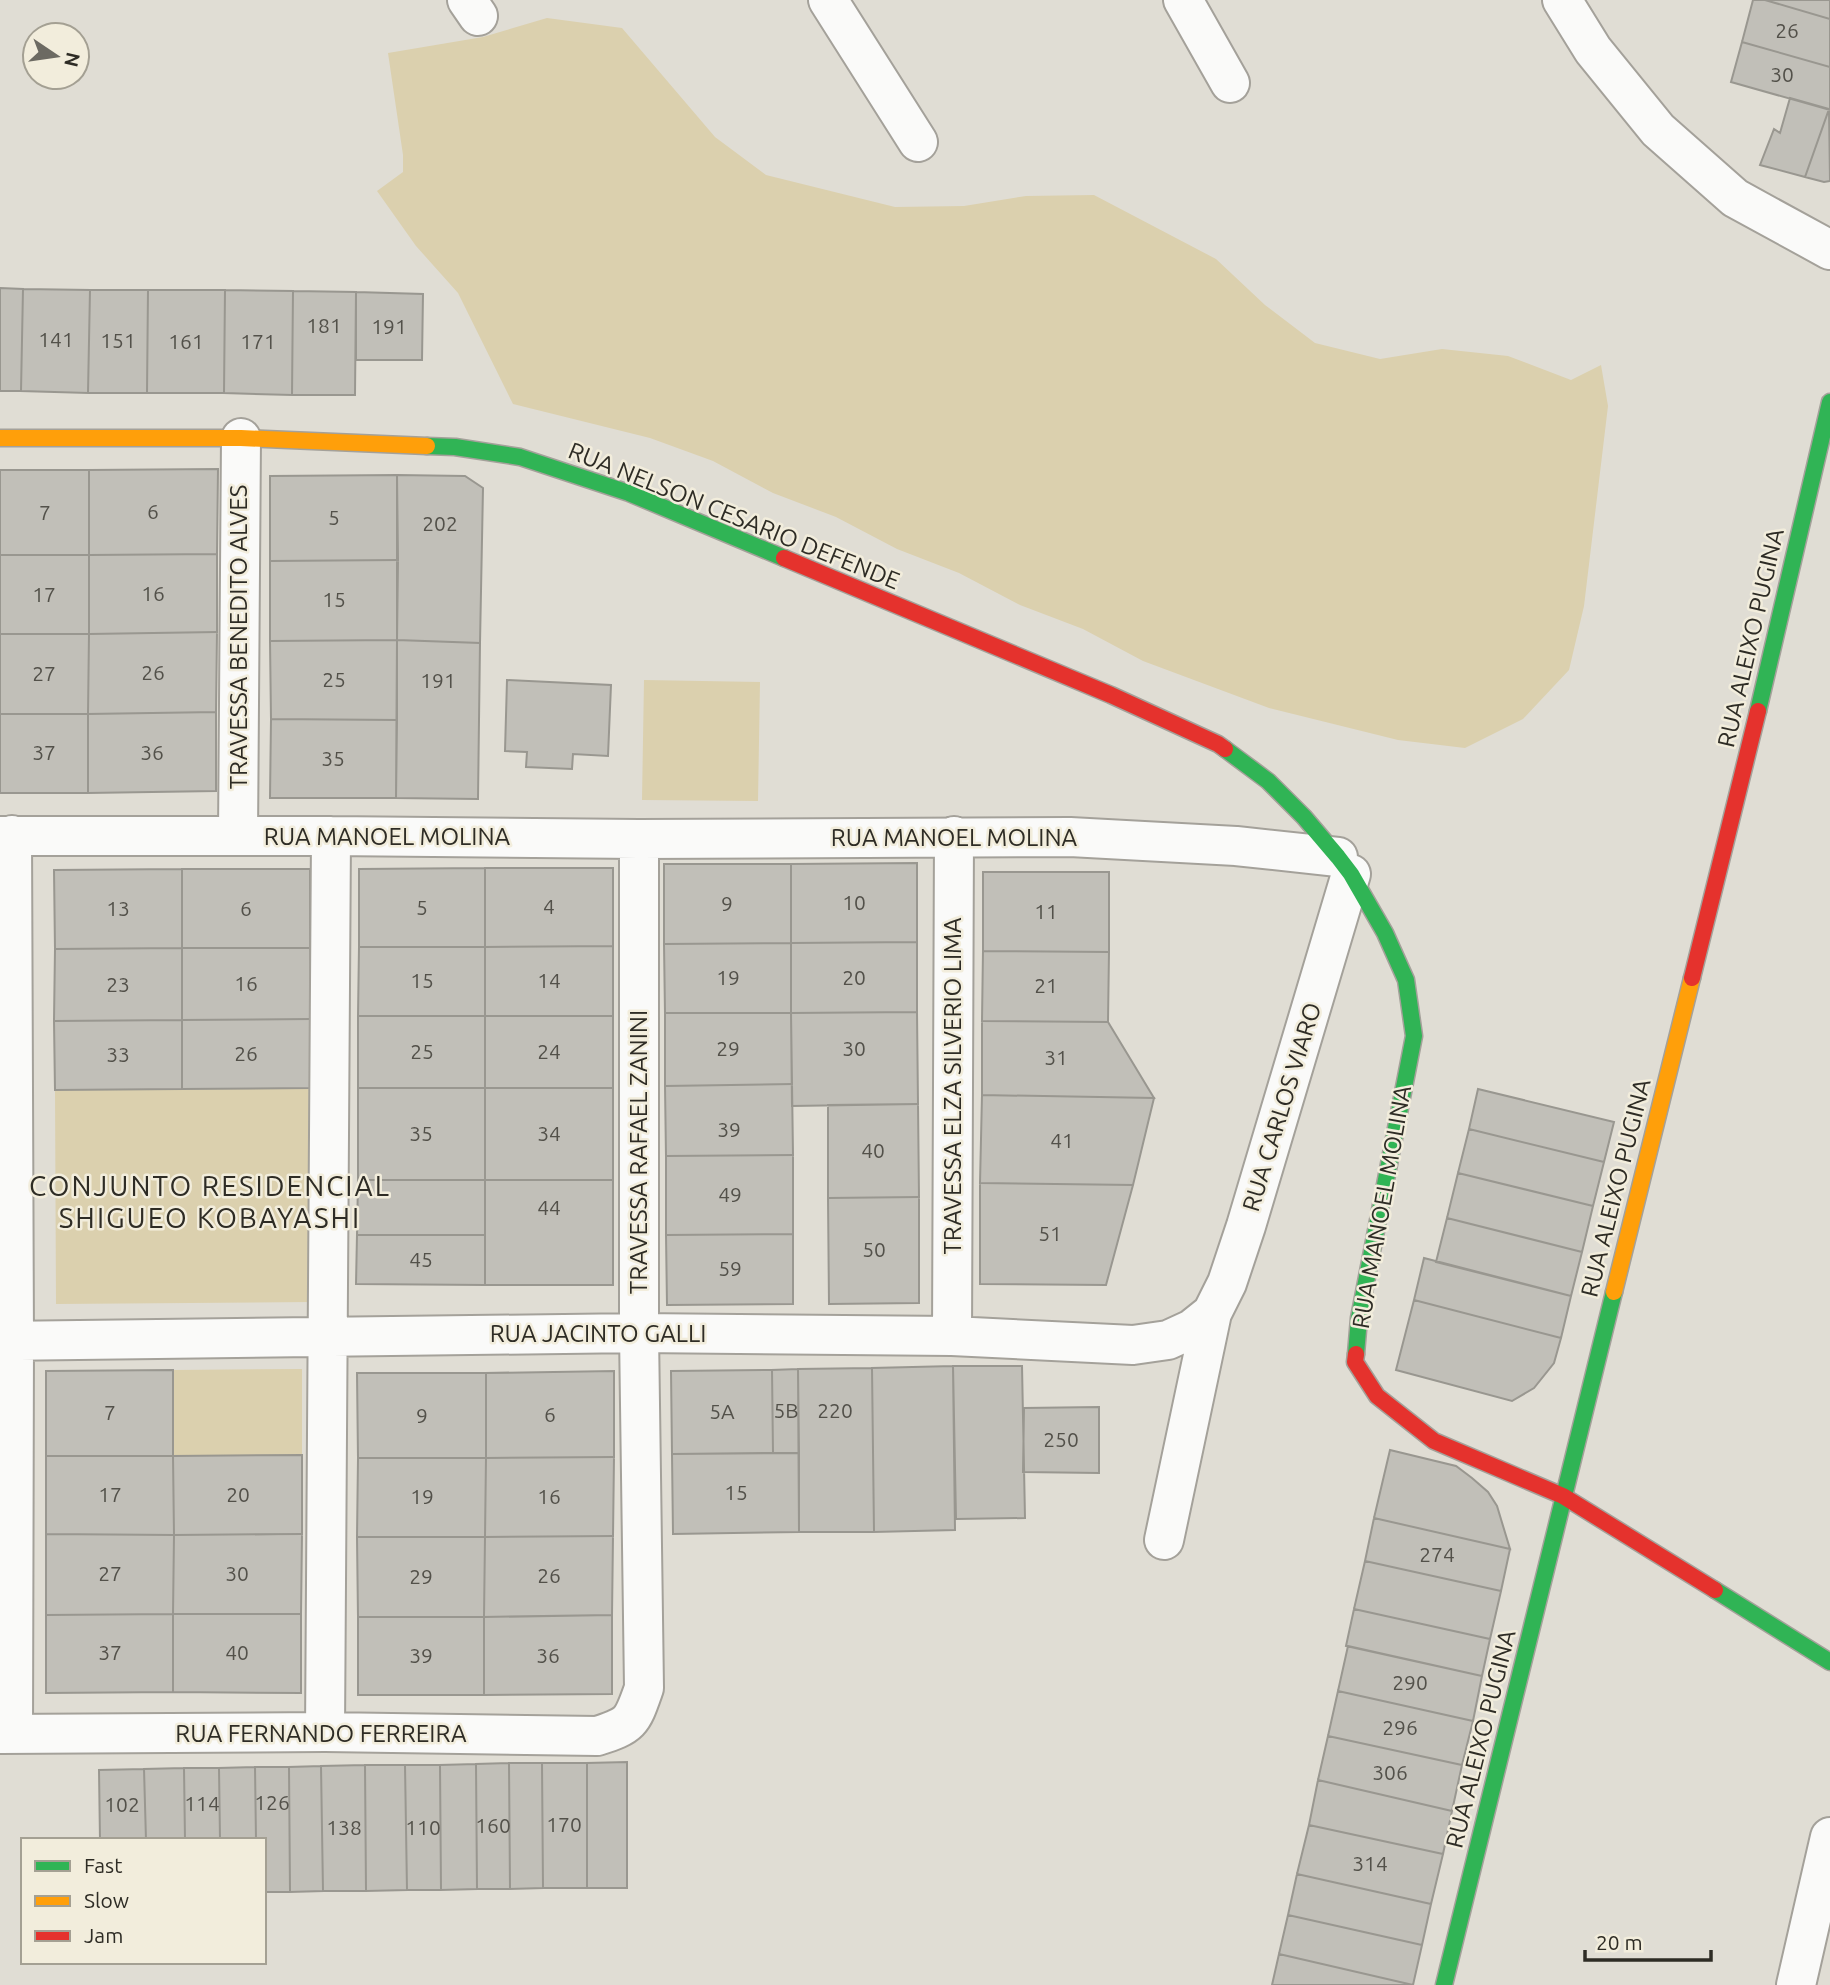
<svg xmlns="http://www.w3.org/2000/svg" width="1830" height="1985" font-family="Ubuntu,sans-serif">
<rect width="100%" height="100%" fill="#e0ddd4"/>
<path fill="#dbd0ae" d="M547,18l75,10 93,109 51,38 129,32 69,-1 62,-10 68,-1 122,64 49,46 50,38 65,16 62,-10 66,7 63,24 30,-15 7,41 -24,200 -15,64 -46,49 -58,29 -67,-8 -129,-32 -126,-47 -60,-32 -63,-24 -61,-32 -62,-24 -61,-32 -63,-24 -60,-32 -63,-23 -137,-34 -55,-111 -42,-47 -39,-55 26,-19v-17l-15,-102 95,-16z
M644,680l116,2 -2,119 -116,-1z
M310,1088l2,214 -256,2 -1,-214z
M302,1369v86l-129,1v-86z"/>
<path fill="#c1bfb8" stroke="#999790" stroke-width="2" d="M1753,0h12l65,19v48l-88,-25z
M1765,0h65v19z
M1742,42l88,25v43l-99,-28z
M1790,98l39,11 -24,68 -45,-12 14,-36 6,4z
M1829,109l1,72 -6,1 -19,-5z
M0,288l23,1 -2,102h-21z
M23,289l67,1 -2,103 -67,-2z
M90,290h58l-1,103h-59z
M148,290h77l-1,103h-77z
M225,290l68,1 -1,104 -68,-2z
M293,291l63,1 -1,103h-63z
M356,292l67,2 -1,66h-66z
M218,469l-1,85 -128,1v-85z
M0,470h89v85h-89z
M397,475l1,85 -128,1v-85z
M397,475l68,1 18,12 -3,155 -83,-3z
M217,554v78l-128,2v-79z
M0,555h89v79h-89z
M398,560l-1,80 -127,1v-80z
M217,632l-1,80 -128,2 1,-80z
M0,634h89l-1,80h-88z
M397,640v80l-126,-1 -1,-78z
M397,640l83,3 -2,156 -82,-1z
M507,680l104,5 -3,71 -35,-2 -1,15 -46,-2 1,-15 -22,-1z
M216,712v79l-128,2v-79z
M0,714h88v79h-88z
M271,719l126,1 -1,78h-126z
M917,863v79l-126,1v-79z
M664,864h127v79l-127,1z
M485,868h128v78l-128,1z
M485,868v79h-126v-78z
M182,869v79l-127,1 -1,-79z
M182,869h128v79h-128z
M983,872h126v80l-126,-1z
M917,942v70l-126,1v-70z
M791,943v70h-126l-1,-69z
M613,946v70h-128v-69z
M359,947h126v69h-127z
M182,948v72l-128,1 1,-72z
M182,948h128l1,71 -129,1z
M983,951l126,1 -1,70 -126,-1z
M917,1012l1,92 -126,2 -1,-93z
M665,1013h126l1,71 -127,2z
M358,1016h127v72h-127z
M485,1016h128v72h-128z
M311,1019l-1,69 -128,1v-69z
M182,1020v69l-127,1 -1,-69z
M982,1021l126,1 46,76 -172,-3z
M792,1084l1,71 -127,1 -1,-70z
M358,1088h127v92h-127z
M485,1088h128v92h-128z
M1478,1089l136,33 -10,40 -135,-33z
M982,1095l172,3 -21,87 -153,-2z
M918,1104l1,93 -91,1v-93z
M1469,1129l135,33 -11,44 -135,-33z
M793,1155v79l-127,1v-79z
M1458,1173l135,33 -11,46 -135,-34z
M358,1180h127v55h-128z
M485,1180h128v105h-128z
M980,1183l153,2 -27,100 -126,-1z
M919,1197v106l-90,1 -1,-106z
M1447,1218l135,34 -11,44 -135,-34z
M793,1234v70l-126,1 -1,-70z
M357,1235h128v50l-129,-1z
M1424,1258l147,38 -10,42 -147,-38z
M1414,1300l147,38 -7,25 -20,25 -22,13 -116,-31z
M953,1366l2,164 -81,2 -2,-164z
M953,1366h69l3,152 -69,1z
M872,1368l2,164h-75l-1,-163z
M798,1369l1,84h-26l-1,-83z
M173,1370v86h-127v-85z
M772,1370l1,83 -101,1 -1,-83z
M614,1371v86l-128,1v-85z
M357,1373h129v85h-128z
M1099,1407v66l-76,-1 1,-64z
M1390,1450l66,16 16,12 16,14 9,14 13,43 -136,-31z
M799,1453v79l-126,2 -1,-80z
M302,1455v79l-128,1 -1,-79z
M46,1456h127l1,79 -128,-1z
M614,1457l-1,79 -128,1 1,-79z
M358,1458h128l-1,79h-128z
M1374,1518l136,31 -9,42 -136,-30z
M46,1534l128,1 -1,79 -127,1z
M302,1534l-1,80h-128l1,-79z
M613,1536l-1,79 -128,2 1,-80z
M357,1537h128l-1,80h-126z
M1365,1561l136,30 -11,48 -136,-30z
M1354,1609l136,30 -8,37 -136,-30z
M173,1614v78l-127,1v-78z
M173,1614h128v79l-128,-1z
M612,1615v79l-128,1v-78z
M358,1617h126v78h-126z
M1348,1646l134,30 -9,45 -135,-30z
M1338,1691l135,30 -11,44 -134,-29z
M1328,1736l134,29 -10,46 -134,-31z
M627,1762v126h-40v-125z
M509,1763l1,126h-33l-1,-125z
M509,1763h33l1,125 -33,1z
M542,1763h45v125h-44z
M476,1764l1,125 -36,1 -1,-125z
M365,1765l1,126h-43l-2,-125z
M365,1765h40l2,125 -41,1z
M405,1765h35l1,125h-34z
M321,1766l2,125 -33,1 -1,-125z
M255,1767l1,73h-36l-1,-72z
M255,1767h34l1,125h-26v-52h-8z
M184,1768l1,72h-39l-2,-71z
M184,1768h35l1,72h-35z
M144,1769l2,71h-46l-1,-70z
M1318,1780l134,31 -9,43 -134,-29z
M1309,1825l134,29 -12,50 -134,-30z
M1297,1874l134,30 -9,41 -134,-30z
M1288,1915l134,30 -9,40 -134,-31z
M1279,1954l134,31h-141z"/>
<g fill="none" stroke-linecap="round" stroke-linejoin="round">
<defs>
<path id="street" d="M467,0l11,16
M828,0l90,142
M1183,0l47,83
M1562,0l31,50 65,80 77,68 95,52
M12,835l2,507 -1,392
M0,836h331l308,3 431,-2 166,9 102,11
M238,836l3,-398
M952,1336l2,-500
M0,1341l639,-8 313,3 181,9 35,-5 24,-11 20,-16 15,-30 19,-57 105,-352
M1164,1540l48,-227
M325,1732l6,-896
M0,1734l325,-2 272,4c35,-11 35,-14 47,-48l-5,-355v-494
M1796,1985l34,-148"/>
<path id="fast" d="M427,446l28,1 65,10 109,36 155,65
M1758,711l72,-309
M1225,749l43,32 36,36 34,40 13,17 34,59 21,47 8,56 -55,282 -3,36
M1715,1590l115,72
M1444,1985l170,-693"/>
<path id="slow" d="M0,438h241l186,8
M1614,1292l78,-314"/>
<path id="jam" d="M784,558l327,137 107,49 7,5
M1692,978l66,-267
M1356,1354l-1,8 22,34 57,45 129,55 152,94"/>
</defs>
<use href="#street" stroke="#a4a19a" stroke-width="42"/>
<use href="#fast" stroke="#a4a19a" stroke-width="19"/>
<use href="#slow" stroke="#a4a19a" stroke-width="19"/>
<use href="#jam" stroke="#a4a19a" stroke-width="19"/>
<use href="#street" stroke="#fafaf9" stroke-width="38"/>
<use href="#fast" stroke="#30b455" stroke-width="16"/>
<use href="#slow" stroke="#ff9f0a" stroke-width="16"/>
<use href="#jam" stroke="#e5322d" stroke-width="16"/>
</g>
<g text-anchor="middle" stroke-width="5" stroke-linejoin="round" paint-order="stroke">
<g font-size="21" fill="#53514a">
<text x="1787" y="38">26</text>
<text x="1782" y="82">30</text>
<text x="324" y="333">181</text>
<text x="389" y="334">191</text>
<text x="56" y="347">141</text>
<text x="118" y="348">151</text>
<text x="186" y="349">161</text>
<text x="258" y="349">171</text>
<text x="153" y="519">6</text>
<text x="45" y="520">7</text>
<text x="334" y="525">5</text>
<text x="440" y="531">202</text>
<text x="153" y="601">16</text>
<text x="44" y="602">17</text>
<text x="334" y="607">15</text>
<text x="153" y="680">26</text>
<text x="44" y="681">27</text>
<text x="334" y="687">25</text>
<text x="438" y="688">191</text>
<text x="44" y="760">37</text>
<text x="152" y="760">36</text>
<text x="333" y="766">35</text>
<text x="854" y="910">10</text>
<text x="727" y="911">9</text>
<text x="549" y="914">4</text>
<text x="422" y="915">5</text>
<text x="118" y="916">13</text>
<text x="246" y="916">6</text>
<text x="1046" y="919">11</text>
<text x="728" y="985">19</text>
<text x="854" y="985">20</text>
<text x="422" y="988">15</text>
<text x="549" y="988">14</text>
<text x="246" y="991">16</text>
<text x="118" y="992">23</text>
<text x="1046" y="993">21</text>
<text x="728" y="1056">29</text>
<text x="854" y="1056">30</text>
<text x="422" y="1059">25</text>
<text x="549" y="1059">24</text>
<text x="246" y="1061">26</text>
<text x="118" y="1062">33</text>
<text x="1056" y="1065">31</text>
<text x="729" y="1137">39</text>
<text x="421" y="1141">35</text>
<text x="549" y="1141">34</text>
<text x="1062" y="1148">41</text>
<text x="873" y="1158">40</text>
<text x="730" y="1202">49</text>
<text x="549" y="1215">44</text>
<text x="1050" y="1241">51</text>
<text x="874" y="1257">50</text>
<text x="421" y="1267">45</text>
<text x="730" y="1276">59</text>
<text x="786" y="1418">5B</text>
<text x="835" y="1418">220</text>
<text x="722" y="1419">5A</text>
<text x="110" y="1420">7</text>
<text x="550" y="1422">6</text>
<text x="422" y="1423">9</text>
<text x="1061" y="1447">250</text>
<text x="736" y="1500">15</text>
<text x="110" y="1502">17</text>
<text x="238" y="1502">20</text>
<text x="422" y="1504">19</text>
<text x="549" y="1504">16</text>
<text x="1437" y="1562">274</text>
<text x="110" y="1581">27</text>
<text x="237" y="1581">30</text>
<text x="549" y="1583">26</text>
<text x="421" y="1584">29</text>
<text x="110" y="1660">37</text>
<text x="237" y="1660">40</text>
<text x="421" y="1663">39</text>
<text x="548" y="1663">36</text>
<text x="1410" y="1690">290</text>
<text x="1400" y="1735">296</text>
<text x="1390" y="1780">306</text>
<text x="272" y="1810">126</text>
<text x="202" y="1811">114</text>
<text x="122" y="1812">102</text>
<text x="564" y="1832">170</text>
<text x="493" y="1833">160</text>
<text x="344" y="1835">138</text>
<text x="423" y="1835">110</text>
<text x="1370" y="1871">314</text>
</g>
<g font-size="24" fill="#2e2c25" stroke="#f2eddc">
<text transform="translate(734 516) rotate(22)" y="8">RUA NELSON CESARIO DEFENDE</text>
<text transform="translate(239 637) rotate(-90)" y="8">TRAVESSA BENEDITO ALVES</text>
<text transform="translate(1751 638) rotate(-77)" y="8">RUA ALEIXO PUGINA</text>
<text x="387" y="845">RUA MANOEL MOLINA</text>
<text x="954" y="846">RUA MANOEL MOLINA</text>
<text transform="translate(953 1086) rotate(-90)" y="8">TRAVESSA ELZA SILVERIO LIMA</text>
<text transform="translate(1282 1107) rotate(-73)" y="8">RUA CARLOS VIARO</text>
<text transform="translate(639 1152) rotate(-90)" y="8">TRAVESSA RAFAEL ZANINI</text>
<text transform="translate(1616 1188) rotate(-76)" y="8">RUA ALEIXO PUGINA</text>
<text transform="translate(1382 1207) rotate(-80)" y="8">RUA MANOEL MOLINA</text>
<text x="598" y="1342">RUA JACINTO GALLI</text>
<text x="321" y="1742">RUA FERNANDO FERREIRA</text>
<text transform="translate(1481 1739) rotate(-76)" y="8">RUA ALEIXO PUGINA</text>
</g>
<g font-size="28" letter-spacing="2" fill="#2e2c25" stroke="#f2eddc">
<text x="210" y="1196">CONJUNTO RESIDENCIAL<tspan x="210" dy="32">SHIGUEO KOBAYASHI</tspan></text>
</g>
</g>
<rect x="21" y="1838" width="245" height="126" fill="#f2eddc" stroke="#a4a093" stroke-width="2"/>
<rect x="35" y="1861" width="35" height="10" fill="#30b455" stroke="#a4a093" stroke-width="2"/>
<text x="84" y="1873" font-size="21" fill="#2e2c25">Fast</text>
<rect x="35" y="1896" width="35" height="10" fill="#ff9f0a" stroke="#a4a093" stroke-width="2"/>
<text x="84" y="1908" font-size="21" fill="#2e2c25">Slow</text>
<rect x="35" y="1931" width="35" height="10" fill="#e5322d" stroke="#a4a093" stroke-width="2"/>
<text x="84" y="1943" font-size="21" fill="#2e2c25">Jam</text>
<g transform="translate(56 56) rotate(103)"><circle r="33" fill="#f2eddc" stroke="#a4a093" stroke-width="2"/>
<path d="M0-5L12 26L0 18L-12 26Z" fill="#6c6a62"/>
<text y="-10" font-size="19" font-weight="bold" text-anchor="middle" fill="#2e2c25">N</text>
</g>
<path d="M1585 1950v10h126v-10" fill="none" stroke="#2e2c25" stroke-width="3.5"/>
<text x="1596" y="1950" font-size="21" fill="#2e2c25" stroke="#f2eddc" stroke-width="5" paint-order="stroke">20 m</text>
</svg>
